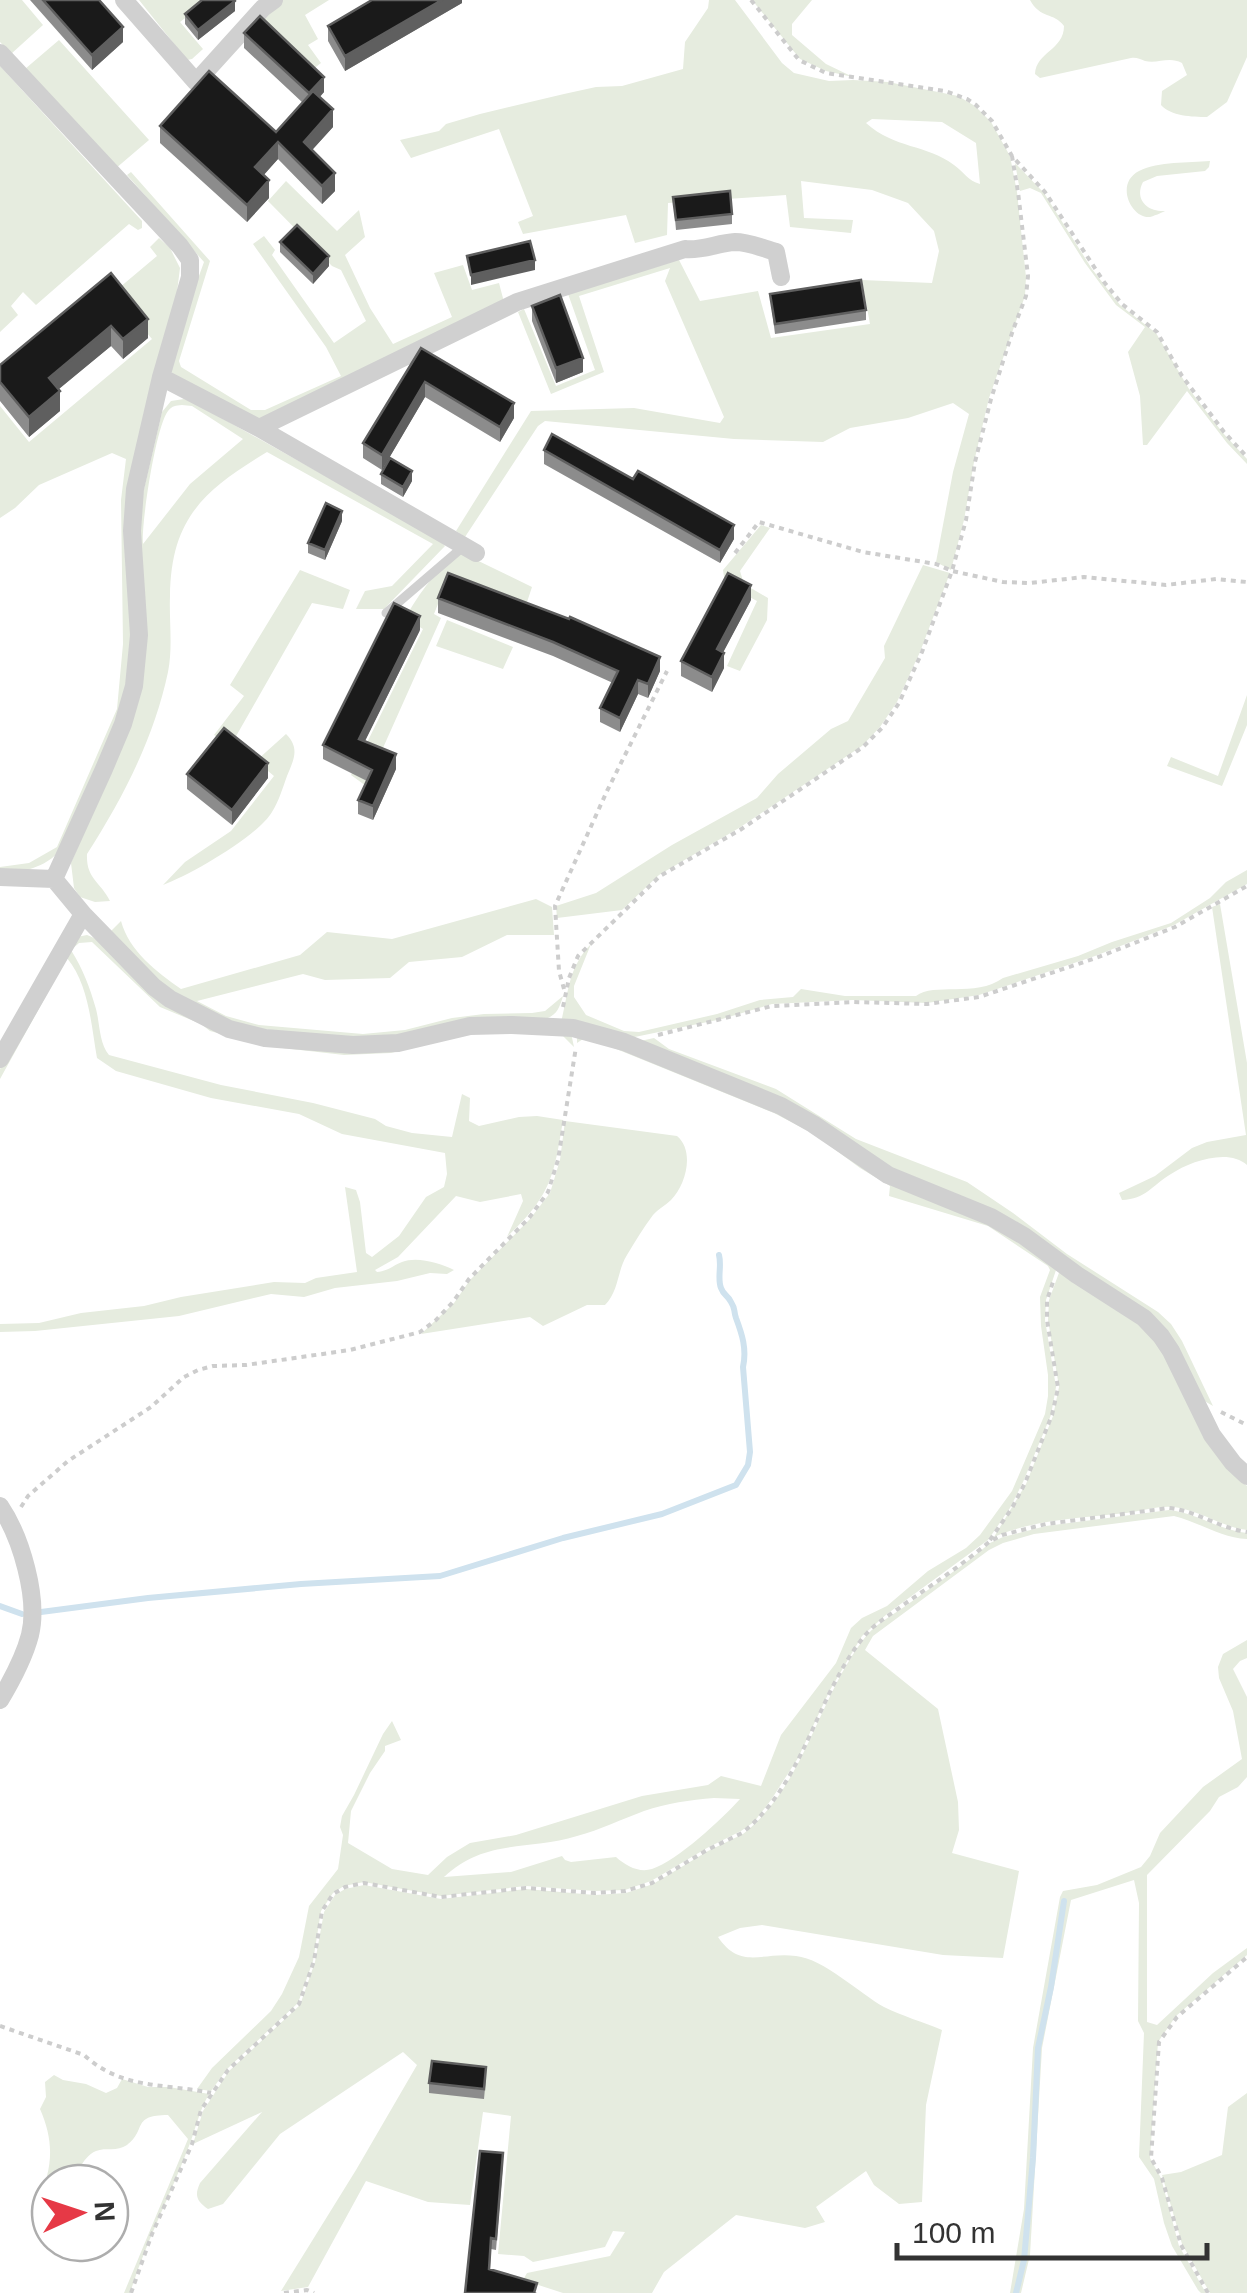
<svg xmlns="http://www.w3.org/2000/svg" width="1247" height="2293" font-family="Arial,sans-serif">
<rect width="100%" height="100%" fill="#fff"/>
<path fill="#e6ecdf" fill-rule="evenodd" d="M0,0h22l21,25 -32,29 -11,-12z
M139,0h70l-29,22 23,27 -11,10 -5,1z
M279,0h50l-24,15 13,24 -10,6 13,18 -9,7 -48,-47 -1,-12z
M709,0h26l47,63 12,10 35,8 24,-1 35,2 70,14 17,10 16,16 19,34 7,36 9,85 -1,19 -36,102 -15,64 -10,58 -13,50 -15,-8 17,-90 16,-58 -16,-11 -45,15 -58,10 -27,14 -89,-3 -189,-18 -7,5 -73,111 -9,-6 75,-120 103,-3 86,15 4,-6 -59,-136 5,-13 -91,28 25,76 -53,22 -33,-82 6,-3 32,77 39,-16 -28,-79 111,-33 22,43 58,-10 13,47 99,-14 -8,-44 70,3 7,-32 -5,-20 -26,-28 -36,-13 -71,-9 3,37 49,2 -2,13 -61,-6 -4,-32 -118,8 -1,32 -32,8 -9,-28 -103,19 -5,-12 15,-6 -34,-87 -88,29 -11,-18 39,-9 7,-7 34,-10 84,-20 32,-7 26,-1 61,-17 2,-27 23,-34zM872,119l70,3 34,21 4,41c-12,-3 -16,-12 -26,-19 -28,-21 -59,-16 -88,-42z
M752,0h60l-20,24v11l34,29 27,13 -27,-6 -26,-12z
M1030,0h217v57l-20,45 -20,15c-15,0 -36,-1 -46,-12l1,-14 25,-16 -5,-12c-13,-7 -24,1 -37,-2 -5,-2 -9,-4 -14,-3l-91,20 -5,-4c1,-22 29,-24 29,-48 -10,-14 -24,-7 -34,-26z
M59,40l90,100 -34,29 -90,-100z
M0,66l142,155v7l-4,2 -9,-6 -93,81 -13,-13 -12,14 7,9 -18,17z
M1210,161l-1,6 -4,4 -48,5 -14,6c-9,17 4,30 22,29 -1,1 -14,6 -15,6 -18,2 -36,-33 -11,-46 20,-10 49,-8 71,-10z
M1015,163l29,30 48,76 28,36 36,28 33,56 34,44 24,26v5l-20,-21 -40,-52 -40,54h-4l-3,-49 -12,-44 17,-25 -29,-22 -31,-42 -44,-70 -11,-5 -10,3z
M131,172l79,89 -31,100 2,6 70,43h14l76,-34 -15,-29 -73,-103 11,-8 11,14 -3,5 62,88 32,-22 -25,-51 -9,-4 -64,-65 18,-20 51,50 22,-21 6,27 -20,18 25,53 23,36 59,-27 -18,-44 29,-8 9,25 27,-7 5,19 -246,118 -83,-43 -4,-6 -2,-12 35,-97 -77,-87z
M159,238l11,10 10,20 -3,24 -32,121 -12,230 -13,75 -59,132c-17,18 -37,22 -61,24v-7l29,-4 28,-16 60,-138 6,-65 -2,-144 5,-41 -14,-6 -73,32 -24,23 -15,10v-112l29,36 123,-103 -39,-46 44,-37 -7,-9z
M184,399l9,3 247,138 5,6 -61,63h-28l9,-18 27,-5 41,-42 -166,-92c-62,38 -96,65 -97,144 -1,25 3,51 -2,76 -14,66 -45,126 -81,182 -1,25 13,27 23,47l-15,1 -15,-5 -6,-9 -3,-25 52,-123 17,-234 22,-94 9,-11zM182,405l10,1 51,33 -53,45 -47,60c-2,-21 13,-118 25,-133 5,-6 7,-5 14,-6z
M761,525l9,3 -30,43 4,13 24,14 -1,22 -27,51 -13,-5 30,-65 -32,-17 -2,-14z
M462,553l70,34 -7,21 -78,-27 -13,33 7,4 -75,168 -15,-11 72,-146 -18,-11c15,-25 31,-50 57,-65z
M923,565l27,8 -30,79 -23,50 -17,25 -18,19 -123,82 -80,47 -37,35 -65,8 -1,-12 40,-13 76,-48 85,-47 21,-24 53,-45 17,-8 37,-63 -1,-12z
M300,570l50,20 -7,19 -31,-6 -81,142 -17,-10 30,-39 -14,-11z
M447,620l66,27 -10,22 -67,-23z
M1247,695v30l-25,61 -55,-20 4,-9 47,19z
M286,734c14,14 8,25 1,42 -4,11 -8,25 -15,36 -15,25 -82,63 -109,73l22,-23 46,-31 43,-55 -18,-15z
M1247,870v14l-73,41 -79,31 -116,39 -52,8 -74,-3 -81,4 -50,15 -97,20 -64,-17c8,-31 7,-54 30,-78l-17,42v11l12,18 38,16 15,1 78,-18 43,-14 33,-3 8,-8 44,7h71c18,-14 59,2 87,-18l75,-22 34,-14 59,-19 39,-25 16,-16z
M536,899l16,8 2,28h-47l-45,22 -53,5 -19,16 -65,2 -22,-6 -106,27 29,15 33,9 104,9 42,-4 47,-12 32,-4 48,-1 13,-2 18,-15c-4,14 -7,20 -21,24l-195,20 -113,-15 -73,-40 -50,-54 10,-10c8,30 36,51 60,68l119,-34 27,-23 65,7z
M1220,904l27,159v102c-18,-17 -57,-4 -76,9 -20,12 -25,25 -49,26l-3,-7 36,-17 37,-28 15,-6 39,-7 -34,-228z
M87,935c20,6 41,37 57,51 26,23 60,39 94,49 46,15 119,19 167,11 25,-4 49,-14 74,-17 30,-2 62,2 92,4l3,14 -11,-11 -85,-5 -87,22 -47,2 -79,-9 -55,-15 -9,-7 -41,-17 -68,-65 -13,1 -8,7c12,19 19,38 25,59 4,15 3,34 13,46l112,30 92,18 62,16 11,7 26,7 40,4 10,-43 8,4 -1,23 10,5 40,-9 18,-1 26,4c-9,58 -13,76 -56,117l16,-36 -2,-7 -41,8 -24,-6 -58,61 -23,13 2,2c11,-1 15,-6 25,-10 15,-6 38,1 52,8l-7,4 -17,-1 -33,8 -62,7 -31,9 -33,-3 -92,22 -144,15 -35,1v-8l39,-1 42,-10 63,-7 37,-9 93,-15 31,1 11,-5 41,-6 -12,-85 11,3 4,12 6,51 6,4 27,-21 27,-39 18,-10 3,-13 -2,-21 -103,-19 -43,-20 -88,-16 -95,-27 -19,-13c-6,-34 -8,-73 -30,-100l-67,121v-10l69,-126 8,-6z
M577,1034l11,2 150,57 245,124 74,50 -11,33 -1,20 11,67 -5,28 -28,67 -13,26 -22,32 -101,74 -25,22 -32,54 -32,68 -27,42 -17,22 -13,9 -34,17 -56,33 -26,9 -30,1 -69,-5 -85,10 -77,-14 -20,4 -11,7 -12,18 -8,50 -15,42 -71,66 -16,22 -14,-2 15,-21 59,-57 11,-17 17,-37 10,-51 29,-37 5,-34 -3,-8 2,-11 12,-21 29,-61 9,-13 9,19 -16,6v5l-15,22 -19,38 -3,32 44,26 36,6 19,-18 23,-14 46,-8 126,-39 66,-11 13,-9 40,10 20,-51 55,-72 15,-35 11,-10 25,-12 41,-35 38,-23 14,-13 32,-44 33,-77 3,-18v-21l-7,-49 -1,-29 10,-27 -2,-4 -60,-40 -99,-30 1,-10 -30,-18 -46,-34 -40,-21 -175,-71 -16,-3 -6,4zM714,1798l26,1c-18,20 -63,62 -88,70 -13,4 -26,-3 -36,-12l-45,5 -6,-2 -3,-4 -51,16 -67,5c41,-39 85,-26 133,-41 23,-6 45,-17 67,-25 23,-8 46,-11 70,-13z
M654,1038l15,11 107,40 80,50 111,43 46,31 54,41 91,58 13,12 11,17 31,65 -12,-7 -66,-93 -238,-132 -55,-35 -211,-96z
M565,1121l112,15c18,15 9,49 -6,64 -6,6 -13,9 -18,15 -10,13 -18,27 -26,40 -10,16 -8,36 -22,50h-18l-44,21 -13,-9 -109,17 33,-31 16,-23 60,-61 20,-26 10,-33z
M1060,1270l94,65 75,133 18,18v44c-24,-3 -43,-17 -67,-22 -19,-4 -36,3 -54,5 -45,5 -90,6 -132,24l32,-53 27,-68 6,-29 -11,-67 1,-20z
M1169,1510c28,3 50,20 78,23v6c-26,-1 -48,-17 -73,-23l-140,18 -31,9 -14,7 -116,86 -8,14 73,59 20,93 1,28 -7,23 67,18 -16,87 -60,-3 -181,-30 -22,3 -22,9c23,34 45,14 78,19 28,3 63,37 88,51 18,9 39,15 58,23l-16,75 -4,97 -23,2 -25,-19 -8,-14 -50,36 9,15 -20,6 -69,-13 -72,57 -12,21h-89l-40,-13 4,-7 83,-17 15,-24 -12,-1 -8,16 -72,15 -9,-6 -26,-2 13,-138 -28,-4 -13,93 -42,-3 -62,-21 -58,106 -27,4 75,-121 61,-105 -14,-13 -123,82 -57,70 -15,5c-11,-8 -14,-13 -8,-26l62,-71 -69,32 10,-33 26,-40 71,-66 15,-43 9,-50 11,-17 10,-6 19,-4 77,14 85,-10 69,6 31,-2 27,-9 55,-33 35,-17c62,-49 74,-133 120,-194 10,-14 26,-23 41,-33 29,-21 59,-41 86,-64l13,-6 43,-11z
M1247,1640v18l-7,3 -7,8 14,28v80l-9,10 -19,10 -9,14 -63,64v147l10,3 56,-52 34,-25v7l-71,61 -18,26 -8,116 11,20 18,68 27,47h-5l-3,-3 -26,-44 -8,-23 -10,-44 -15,-22 5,-124 -6,-12 1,-118 -5,-23 -63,20 -29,148 -12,207 -9,38h-3l7,-33 10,-102 5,-110 12,-61 13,-85 -3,-1 -12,85 -13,62 -6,110 -9,101 -7,34h-5l14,-84 9,-161 27,-151 3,-6 34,-6 44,-18 9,-11 10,-23 43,-46 39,-28 -9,-48 -14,-33 -1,-11 5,-13z
M54,2075l9,5 23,4 20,9 11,-5 5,-9 26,8h21l40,7c-10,17 -13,34 -20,52 -19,50 -43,96 -59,147h-6l64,-154 -20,-24c-37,0 -21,15 -41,30 -10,7 -21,2 -31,6 -19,7 -20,45 -49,25 6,-24 3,-44 -7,-67l6,-12 -1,-15z
M1247,2093v200h-37l-28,-49 -20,-69 19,-3 41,-17 6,-48z"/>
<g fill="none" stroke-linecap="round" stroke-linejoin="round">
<path stroke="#cfe2ee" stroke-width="6" d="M0,1606l22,8
M41,1612l107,-14 153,-14 139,-8 123,-38 99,-24 74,-29 12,-20 2,-13 -7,-85c4,-18 -1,-33 -7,-49 -3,-9 0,-8 -5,-16 -4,-8 -7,-6 -10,-14 -4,-10 1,-22 -2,-33
M1016,2293l8,-33 9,-102 5,-110 13,-61 13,-86"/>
<path stroke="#cdcdcd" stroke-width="4" stroke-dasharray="5 5" stroke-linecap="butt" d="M751,0l48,60 27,13 119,18 22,8 9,6 16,16 20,35 33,36 59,90 18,22 35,28 25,44 42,56 23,25
M735,553l24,-31 104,30 73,12 16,7 51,11 27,1 54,-6 82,8 50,-6 31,3
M564,989l-5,-18 -4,-65 52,-115 60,-120
M563,1007l6,-29 9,-22 82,-80 80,-46 123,-83 19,-19 17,-25 23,-51 30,-81 14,-51 9,-58 16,-63 22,-69 13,-34 2,-20 -10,-84 -6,-36
M658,1035l114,-29 81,-4 74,2 52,-7 117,-39 79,-31 72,-41
M1221,1412l26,13
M21,1507l7,-11 40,-35 83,-54 33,-30 14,-7 15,-4 33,-1 104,-15 70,-18 16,-12 17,-18 16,-23 60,-61 19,-26 10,-32 18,-113
M990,1540l22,-32 13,-25 27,-68 6,-27 -11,-68v-20l6,-18
M0,2026l84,29c38,35 80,28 127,38
M131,2293l21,-59 40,-90 9,-34 27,-40 71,-66 15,-43 8,-50 11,-17 12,-7 19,-4 77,14 85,-9 69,5 30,-2 27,-8 55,-33 35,-17c62,-49 73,-134 120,-194 11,-15 27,-23 41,-34 29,-20 59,-40 86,-63l13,-7 44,-11 123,-16c28,3 50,20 78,24
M284,2293l23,-3 7,3
M1208,2293l-27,-48 -19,-67 -11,-20 8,-116 18,-25 70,-60"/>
<path stroke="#d0d0d0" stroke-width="9" d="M386,613l78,-67"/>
<path stroke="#d0d0d0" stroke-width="18" d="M124,0l72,82 67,-74 11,-8
M0,53l180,193 10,14v17l-29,100 -26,112 -3,42 7,104 -5,51 -11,38 -19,45 -50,110
M161,377l98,51 217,125
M259,428l258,-126 168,-53c16,2 33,-6 50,-7 14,0 27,6 41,10l5,25
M0,877l54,2 29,35 71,73 16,12 59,30 36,9 88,7 45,-2 72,-17 42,-1 61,3 51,14 157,64 32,18 75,51 103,42 33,19 53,39 67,43 17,18 10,15 41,84 21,28 14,13
M0,1059l83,-145
M0,1506c21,31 39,92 30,129 -6,23 -18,45 -30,65"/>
</g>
<path fill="#8c8c8c" d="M30,0h69l24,42 -31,28z
M462,0v3l-117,68 -17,-30v-15z
M235,11l-37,29 -13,-16v-10z
M244,33l80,59 -4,5 13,30 -21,23 23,41 -13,13 -44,-45 -15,16 6,23 -22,24 -87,-79v-17l116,6 27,-29 -59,-55z
M673,197l59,17v10l-56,6z
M280,242l49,24 -16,18 -33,-32z
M111,273l37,65 -25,21 -12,-13 -52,43 1,22 -31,26 -29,-36v-36z
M770,294l96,16v10l-91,14z
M532,306l51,66 -27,11 -24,-62z
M421,348l93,70 -14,24 -75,-45 -43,73 -19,-12v-15z
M544,450l190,89 -14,24 -176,-99z
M381,474l31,7 -9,16 -22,-13z
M342,521l-17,39 -17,-7v-10z
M438,598l222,73 -12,27 -10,-4 -18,38 -20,-10v-14l13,-25 -60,-27 -115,-43z
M751,600l-28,52 1,16 -12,24 -31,-16v-15z
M420,630l-55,111 31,28 -23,51 -15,-6v-14l9,-19 -44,-22v-14z
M187,774l81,4 -36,47 -45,-36z
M486,2077l-2,22 -55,-6v-10z
M503,2164l-7,86 -5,-1 -1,20 47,24h-72z"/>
<path fill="#5f5f5f" d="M442,0h20v3l-117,68v-15z
M235,1v10l-37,29v-10z
M123,27v15l-31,28v-15z
M324,77v15l-15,16v-15z
M333,109v18l-29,32v-17z
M278,142v17l-23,26v-18z
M335,173v18l-13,13v-18z
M269,180v18l-22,24v-17z
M329,256v10l-16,18v-10z
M535,260v10l-64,15v-10z
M148,319v19l-25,21v-20z
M111,326v20l-62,51v-19z
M583,358v14l-27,11v-15z
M425,382v15l-43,73v-15z
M60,391v20l-31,26v-20z
M514,403v15l-14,24v-15z
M412,471v10l-9,16v-10z
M342,511v10l-17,39v-10z
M734,525v14l-14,24v-13z
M751,585v15l-34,64v-15z
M420,616v14l-61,123v-14z
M724,653v15l-12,24v-15z
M660,657v14l-12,27v-14z
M638,680v14l-18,38v-14z
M396,754v15l-23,51v-14z
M268,763v15l-36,47v-15z"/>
<path fill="#1a1a1a" stroke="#5f5f5f" stroke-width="2.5" d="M43,0h56l24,27 -31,28z
M202,0h33v1l-37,29 -13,-16z
M372,0h70l-97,56 -17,-30z
M260,16l64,61 -15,16 -65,-60z
M209,71l67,61 37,-41 20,18 -29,33 31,31 -13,13 -44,-44 -23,25 14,13 -22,25 -87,-79z
M730,191l2,23 -56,6 -3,-23z
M297,225l32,31 -16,18 -33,-32z
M530,241l5,19 -64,15 -4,-19z
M111,273l37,46 -25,20 -12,-13 -62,52 11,13 -31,26 -29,-35v-17z
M861,280l5,30 -91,14 -5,-30z
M560,295l23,63 -27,10 -24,-62z
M421,348l93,55 -14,24 -75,-45 -43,73 -19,-12z
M552,434l81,45 5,-8 96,54 -14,25 -176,-100z
M390,458l22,13 -9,16 -22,-13z
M326,503l16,8 -17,39 -17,-7z
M448,573l121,46 1,-2 90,40 -12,27 -10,-4 -18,38 -20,-10 18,-37 -65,-29 -115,-44z
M728,573l23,12 -34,64 7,4 -12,24 -31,-16z
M394,603l26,13 -61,123 37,15 -23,52 -15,-6 14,-30 -49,-25z
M224,728l44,35 -36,47 -45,-36z
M432,2061l54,6 -2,22 -55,-6z
M480,2151l23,2 -7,86 -5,-1 -2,31 48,14 -3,10h-69z"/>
<g transform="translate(80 2213) rotate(87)"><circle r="48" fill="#ffffff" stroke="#adadad" stroke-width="2.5"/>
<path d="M0-8L18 38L0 25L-18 38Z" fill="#e63946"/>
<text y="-15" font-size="28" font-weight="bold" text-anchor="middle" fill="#333333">N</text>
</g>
<path d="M897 2243v15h310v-15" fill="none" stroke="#333333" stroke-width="5"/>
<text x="912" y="2243" font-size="30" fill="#333333" stroke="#ffffff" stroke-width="8" paint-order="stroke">100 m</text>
</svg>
